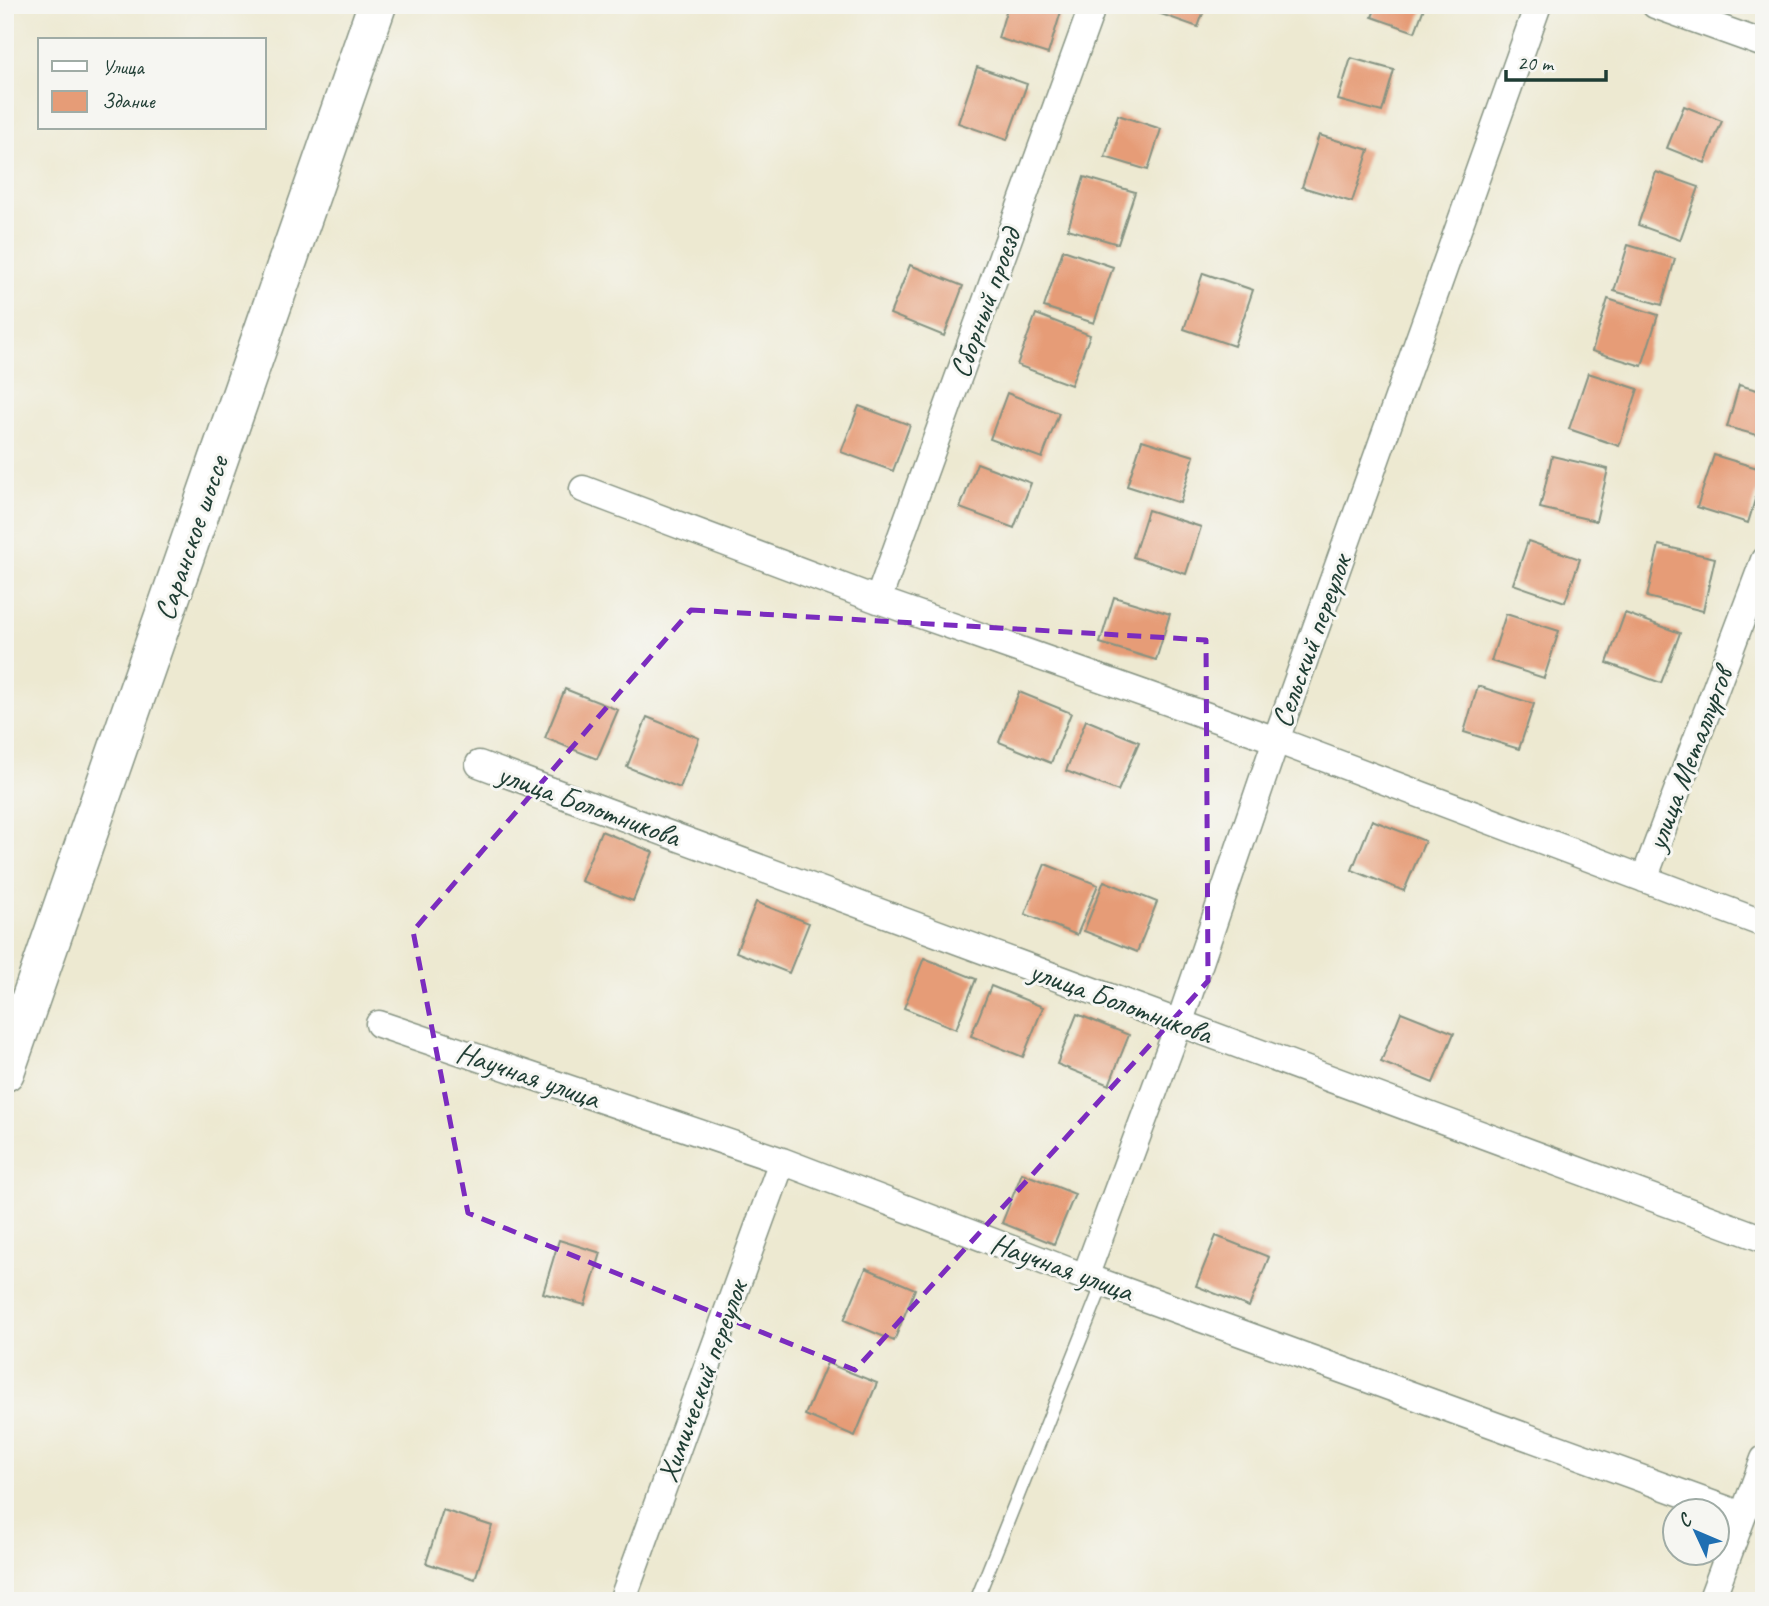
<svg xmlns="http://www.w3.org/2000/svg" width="1769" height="1606" font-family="Caveat,sans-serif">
<rect width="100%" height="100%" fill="#f6f6f2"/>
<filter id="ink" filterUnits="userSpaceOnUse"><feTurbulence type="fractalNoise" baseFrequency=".0143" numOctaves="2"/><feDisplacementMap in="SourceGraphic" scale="14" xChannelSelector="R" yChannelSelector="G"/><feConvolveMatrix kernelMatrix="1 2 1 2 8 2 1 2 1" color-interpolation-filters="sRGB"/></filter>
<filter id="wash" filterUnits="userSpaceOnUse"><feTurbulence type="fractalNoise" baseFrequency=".00686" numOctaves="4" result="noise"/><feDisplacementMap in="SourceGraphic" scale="28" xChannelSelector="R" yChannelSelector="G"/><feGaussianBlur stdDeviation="1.57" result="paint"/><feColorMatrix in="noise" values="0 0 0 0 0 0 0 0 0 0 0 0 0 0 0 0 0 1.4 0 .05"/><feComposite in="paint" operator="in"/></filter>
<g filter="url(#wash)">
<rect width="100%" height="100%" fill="#ede9d1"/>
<g id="blocks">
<path fill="#e69c77" d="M1008,5h55l-15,49 -50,-16z
M1158,5h48l-8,22 -43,-15z
M1377,5h48l-10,27 -43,-15z
M1351,58l43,12 -12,42 -44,-12z
M977,67l50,17 -20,56 -49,-17z
M1684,106l38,15 -17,42 -38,-15z
M1118,115l43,14 -13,41 -43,-13z
M1319,135l50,15 -17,52 -50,-15z
M1656,172l43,15 -19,53 -42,-15z
M1084,177l51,15 -17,52 -50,-15z
M1628,245l47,14 -13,46 -48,-14z
M1063,250l50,17 -19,56 -50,-16z
M910,265l53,21 -19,50 -54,-22z
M1203,273l50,17 -19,56 -50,-17z
M1608,299l50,16 -16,51 -50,-15z
M1036,314l54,21 -19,50 -54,-20z
M1763,329h1v22l-7,-3z
M1588,373l50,16 -19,57 -50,-17z
M1739,385l25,7v45l-37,-10z
M1007,393l52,20 -17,45 -52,-19z
M859,406l51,19 -17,46 -52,-19z
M1142,440l52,16 -14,47 -53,-17z
M1714,455l50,15 -16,53 -51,-16z
M1552,456l56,13 -12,52 -56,-13z
M977,463l54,20 -17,45 -54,-20z
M1148,510l53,17 -15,47 -53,-17z
M1528,541l52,18 -15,43 -52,-18z
M1659,545l56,13 -12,53 -56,-14z
M1114,597l56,17 -14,46 -56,-17z
M1625,613l55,20 -19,50 -54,-20z
M1506,614l53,17 -15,47 -53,-17z
M1478,686l56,18 -15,45 -55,-17z
M565,689l53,21 -21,49 -52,-21z
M1019,692l52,21 -20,50 -52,-21z
M647,717l52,21 -19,50 -53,-21z
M1086,720l53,22 -21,49 -52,-20z
M1372,820l53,21 -21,50 -52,-21z
M601,831l52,21 -20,49 -52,-20z
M1045,864l53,21 -21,50 -52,-21z
M1104,881l53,21 -20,50 -53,-21z
M756,902l53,21 -20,50 -53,-21z
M924,958l52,21 -20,50 -52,-21z
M991,986l52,21 -20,50 -52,-21z
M1401,1012l53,21 -21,50 -52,-21z
M1077,1014l52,21 -20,50 -52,-21z
M1022,1173l53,21 -21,50 -52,-21z
M1216,1236l53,21 -20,50 -53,-21z
M559,1240l42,13 -16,52 -42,-12z
M866,1268l49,21 -21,52 -50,-21z
M827,1363l50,20 -22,53 -50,-21z
M443,1510l49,16 -17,53 -49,-16z"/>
</g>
</g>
<g filter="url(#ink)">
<use href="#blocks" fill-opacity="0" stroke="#869382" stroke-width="2"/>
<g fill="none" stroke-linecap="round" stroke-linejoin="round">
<defs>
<path id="lane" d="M976,1601l127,-318"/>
<path id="street" d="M1655,5l109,39
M583,489l295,111 398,140 488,184
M878,600l215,-595
M479,764l1285,475
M1644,879l120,-319
M379,1024l403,137 303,116 18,6 639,232
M1085,1277l94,-253 97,-284 262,-735
M622,1601l160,-440
M1711,1601l53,-142"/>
<path id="highway" d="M5,1072l372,-1067"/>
</defs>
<use href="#lane" stroke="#869382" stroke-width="15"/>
<use href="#street" stroke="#869382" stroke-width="29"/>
<use href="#highway" stroke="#869382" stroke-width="41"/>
<use href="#lane" stroke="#fff" stroke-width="12"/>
<use href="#street" stroke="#fff" stroke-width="26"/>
<use href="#highway" stroke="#fff" stroke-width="38"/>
</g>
</g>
<path fill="none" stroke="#7b2cbf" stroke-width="5" stroke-dasharray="14 9" stroke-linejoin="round" d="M691,610l515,30 2,341 -353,389 -387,-157 -55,-282z"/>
<g text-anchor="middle" stroke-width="6" stroke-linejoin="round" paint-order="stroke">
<g font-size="30" fill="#1f3d34" stroke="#f6f6f2">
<text transform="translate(985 303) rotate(-70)" y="10">Сборный проезд</text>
<text transform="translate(191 538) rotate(-71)" y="10">Саранское шоссе</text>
<text transform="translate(1311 641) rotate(-70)" y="10">Сельский переулок</text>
<text transform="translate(1689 759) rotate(-69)" y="10">улица Металлургов</text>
<text transform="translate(589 805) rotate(20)" y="10">улица Болотникова</text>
<text transform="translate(1121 1002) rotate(20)" y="10">улица Болотникова</text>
<text transform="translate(528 1075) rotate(19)" y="10">Научная улица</text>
<text transform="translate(1062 1267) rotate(20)" y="10">Научная улица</text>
<text transform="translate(702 1381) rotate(-70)" y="10">Химический переулок</text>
</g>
</g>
<rect width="1769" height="1606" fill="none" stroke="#f6f6f2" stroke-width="28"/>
<rect x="38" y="38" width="228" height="91" fill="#f6f6f2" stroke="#a0aca6" stroke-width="2"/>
<rect x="52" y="61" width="35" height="10" fill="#ffffff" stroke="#a0aca6" stroke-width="2"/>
<text x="102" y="74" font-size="21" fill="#1f3d34">Улица</text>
<rect x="52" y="91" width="35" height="21" fill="#e69c77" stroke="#a0aca6" stroke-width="2"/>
<text x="102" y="108" font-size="21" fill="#1f3d34">Здание</text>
<g transform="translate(1696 1532) rotate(314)"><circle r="33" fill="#f6f6f2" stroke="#a0aca6" stroke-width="2"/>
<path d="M0-5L12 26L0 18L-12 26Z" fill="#1f6fb2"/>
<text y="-10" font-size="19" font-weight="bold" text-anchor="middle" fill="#1f3d34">С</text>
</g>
<path d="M1506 70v10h100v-10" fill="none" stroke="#1f3d34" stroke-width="3.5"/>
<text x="1517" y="70" font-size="21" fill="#1f3d34" stroke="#f6f6f2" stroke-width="5" paint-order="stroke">20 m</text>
</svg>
